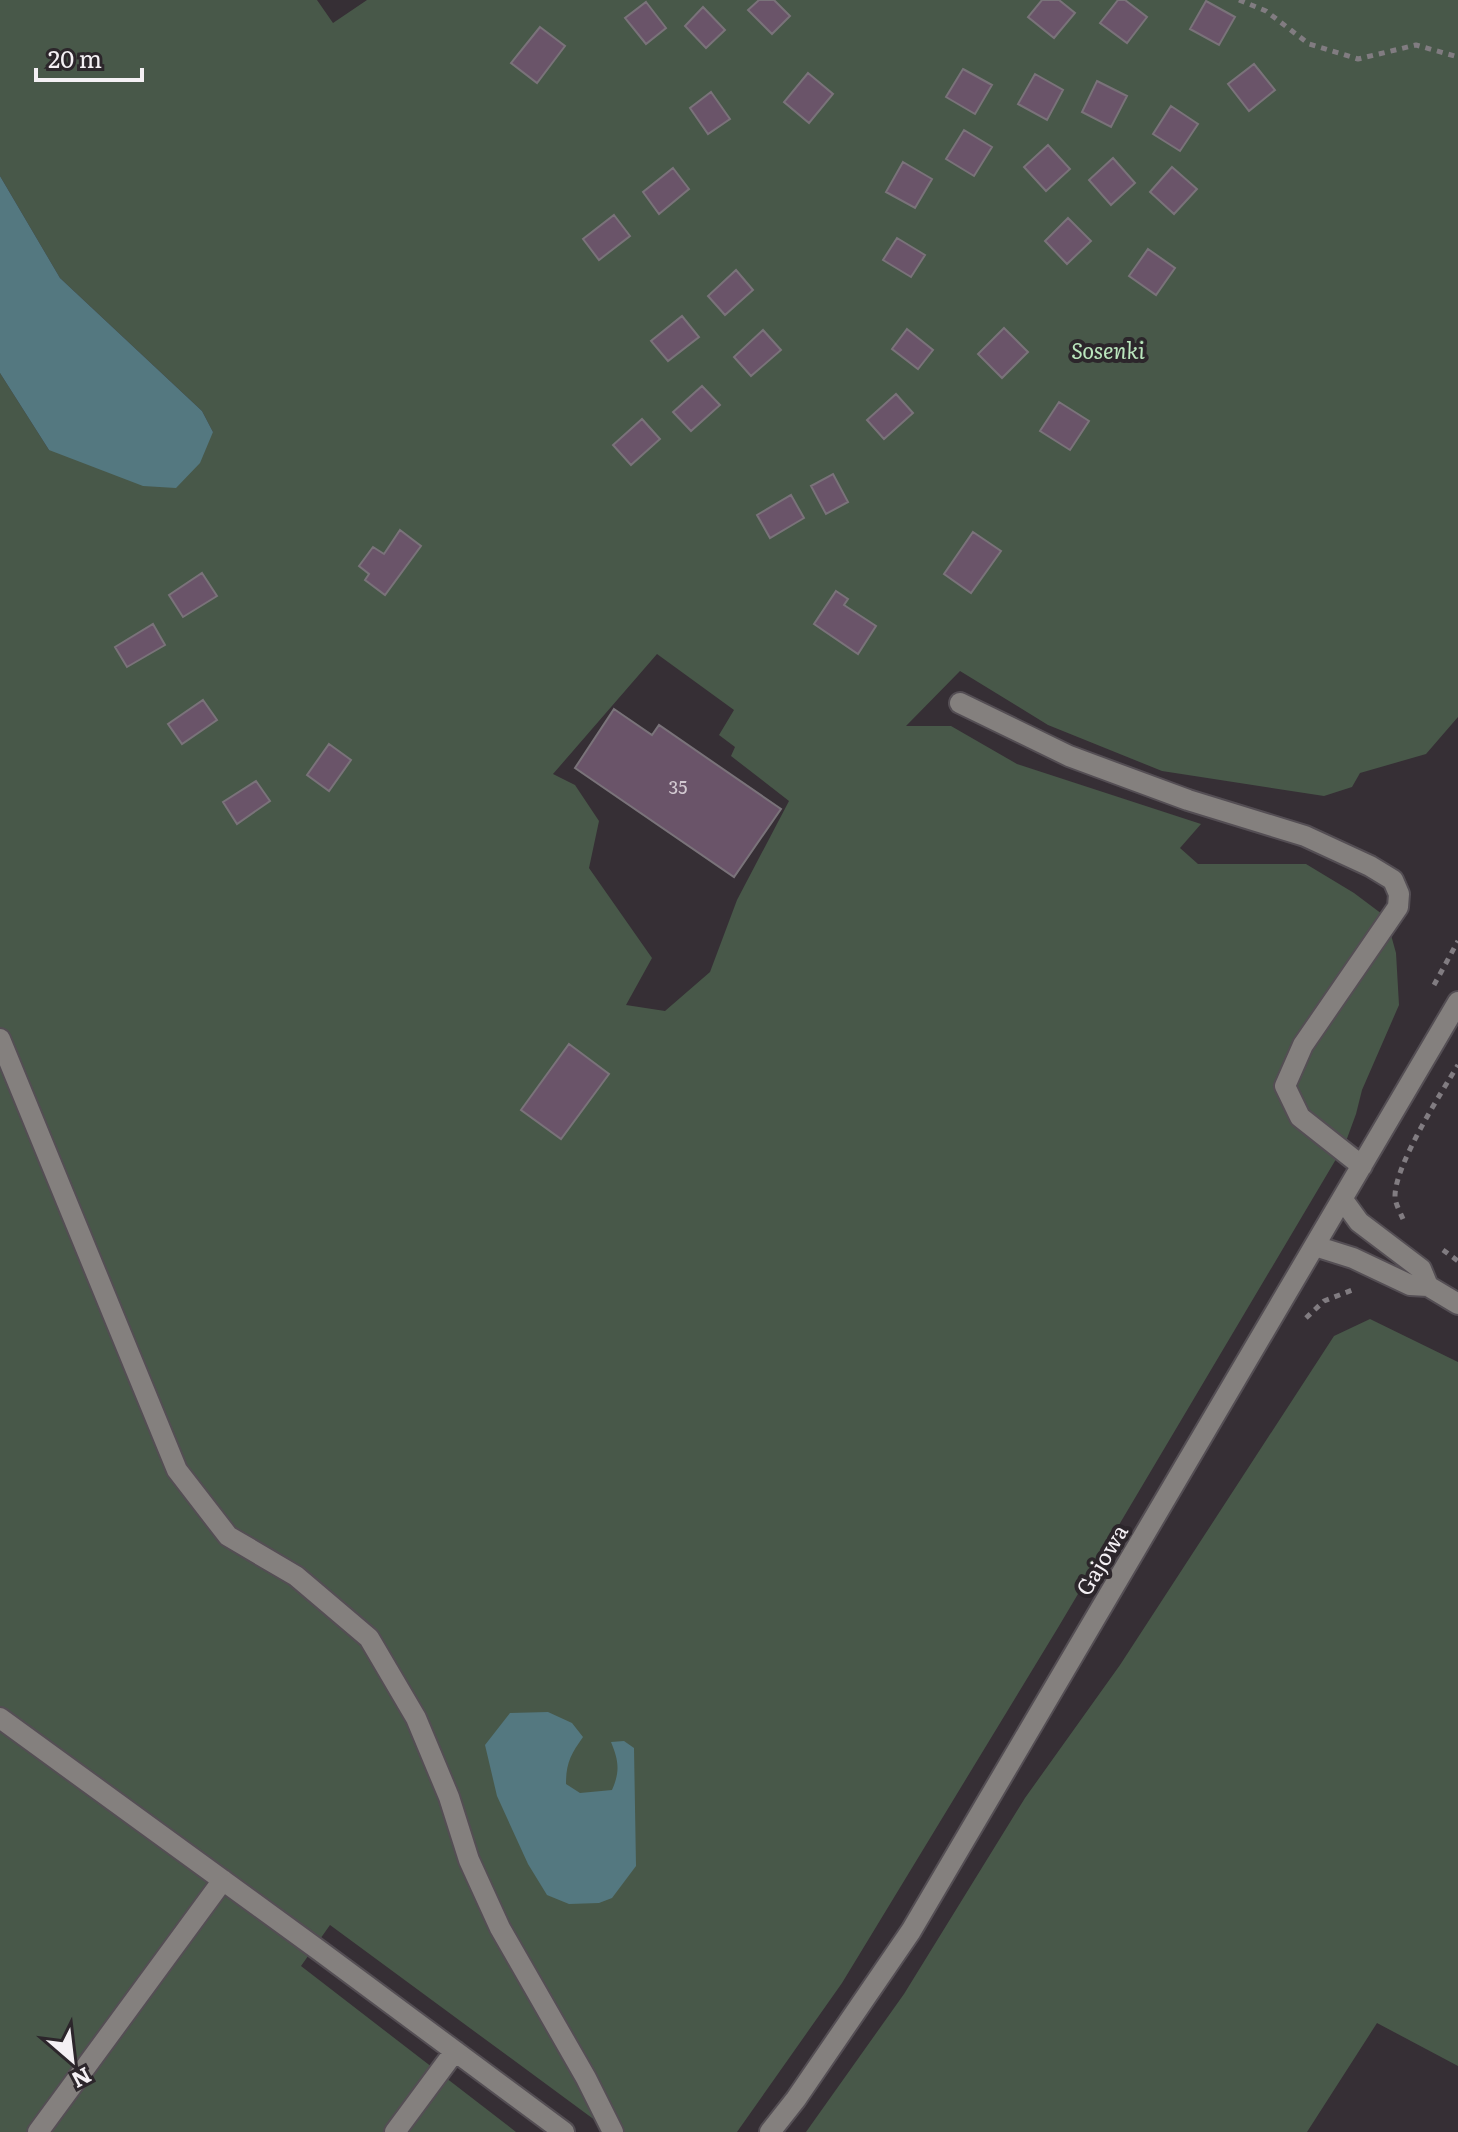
<svg xmlns="http://www.w3.org/2000/svg" width="1458" height="2132" font-family="Literata,serif">
<rect width="100%" height="100%" fill="#362f35"/>
<path fill="#485849" fill-rule="evenodd" d="M0,0h317l16,23 34,-23h1091v717l-32,37 -66,19 -8,14 -28,9 -162,-25 -114,-46 -88,-54 -54,55h45l66,38 184,60 -21,24 18,16h108l48,29 32,24 10,36 3,52 -37,85 -6,24 -11,30 -286,482 -217,357 -105,149h-126l-281,-207 -29,41 215,166h-516v-1759l49,77 164,-18 -11,-21 -142,-133 -60,-102zM657,654l77,56 -15,25 16,12 -4,9 58,45 -52,99 -27,72 -45,39 -39,-6 26,-47 -63,-90 10,-47 -24,-36 -22,-11z
M1370,1319l88,43v704l-81,-43 -70,109h-501l98,-138 121,-196 95,-133 214,-329z"/>
<path fill="#547880" d="M0,176l60,102 142,133 11,21 -13,31 -24,25 -33,-2 -94,-36 -49,-77z
M548,1712l24,11 11,14c-12,17 -17,26 -17,47l14,9 32,-3c8,-18 7,-29 -1,-48l13,-1 10,7 2,118 -24,32 -13,5 -30,1 -22,-9 -19,-31 -31,-68 -12,-51 25,-32z"/>
<path fill="#6a5469" stroke="#7a737a" stroke-width="2" d="M759,0h15l16,16 -18,18 -24,-24z
M1042,0h17l16,13 -21,25 -26,-21z
M1118,0h7l22,17 -20,26 -27,-20z
M1206,1l29,16 -16,28 -29,-16z
M646,2l20,26 -20,16 -21,-26z
M703,7l22,23 -19,18 -21,-22z
M540,27l25,19 -28,37 -26,-20z
M1254,64l21,26 -26,21 -21,-27z
M963,69l29,16 -17,29 -29,-17z
M808,73l25,21 -24,29 -25,-21z
M1035,74l28,16 -16,30 -29,-16z
M1097,81l30,15 -16,31 -29,-15z
M711,92l19,27 -22,15 -18,-26z
M1171,106l27,18 -18,27 -27,-17z
M964,130l28,17 -18,29 -28,-17z
M1048,145l22,24 -24,22 -22,-24z
M1113,158l22,25 -24,22 -22,-25z
M903,162l29,17 -17,29 -29,-16z
M1172,167l25,22 -23,25 -24,-22z
M673,168l16,21 -30,25 -16,-22z
M614,215l16,21 -31,24 -16,-21z
M1068,218l23,23 -24,23 -22,-23z
M897,238l28,17 -14,22 -28,-17z
M1148,249l27,19 -19,27 -27,-19z
M736,270l17,20 -28,25 -17,-19z
M682,316l17,21 -31,24 -17,-20z
M1004,328l24,24 -26,26 -24,-24z
M907,329l26,21 -15,19 -26,-20z
M763,330l18,20 -30,26 -17,-19z
M702,386l18,19 -29,26 -18,-19z
M896,394l17,19 -29,26 -17,-19z
M1059,402l30,19 -19,29 -30,-19z
M642,419l18,20 -29,26 -18,-20z
M833,474l15,28 -22,12 -15,-28z
M791,495l13,23 -34,20 -13,-23z
M400,530l21,16 -36,49 -20,-15 4,-6 -10,-8 14,-19 11,7z
M973,532l28,19 -30,42 -27,-19z
M202,573l15,23 -34,21 -14,-22z
M836,591l12,8 -4,6 32,21 -18,28 -44,-30z
M153,624l12,21 -38,22 -12,-20z
M203,700l14,20 -35,24 -14,-20z
M614,709l38,26 7,-10 122,84 -47,68 -159,-109z
M329,744l22,16 -22,31 -22,-16z
M256,781l14,20 -33,23 -14,-22z
M569,1044l40,30 -48,65 -40,-29z"/>
<g fill="none" stroke-linecap="round" stroke-linejoin="round">
<defs>
<path id="minor" d="M960,703l109,53 119,44 117,36 65,30 23,14 6,14 -1,13 -95,138 -18,41 15,31 62,49
M0,1039l177,431 51,66 68,40 73,62 47,80 33,79 20,63 31,68 86,150 27,54
M1343,1200l16,22 62,47 7,17
M1315,1246l38,12 57,27 18,1 30,18
M0,1718l320,233 244,181
M38,2132l185,-252
M395,2132l60,-81
M770,2132l26,-33 115,-168 547,-929"/>
</defs>
<use href="#minor" stroke="#544e54" stroke-width="24"/>
<path stroke="#817c81" stroke-width="5" stroke-dasharray="6 6" stroke-linecap="butt" d="M1239,0l27,11 43,33 49,15 58,-14 42,12
M1434,985l24,-44
M1403,1219c-3,-7 -8,-16 -8,-23 0,-31 46,-103 63,-131
M1443,1250l15,11
M1306,1318l18,-17 31,-12"/>
<use href="#minor" stroke="#84807e" stroke-width="20"/>
</g>
<g text-anchor="middle" stroke-width="8" stroke-linejoin="round" paint-order="stroke">
<g font-size="18" fill="#d2c9d1">
<text x="678" y="794">35</text>
</g>
<g font-size="22" font-style="italic" fill="#bae6bd" stroke="#2c262b">
<text x="1108" y="359">Sosenki</text>
</g>
<g font-size="22" fill="#f4f0f4" stroke="#2c262b">
<text transform="translate(1102 1560) rotate(-59)" y="8">Gajowa</text>
</g>
</g>
<g transform="translate(72 2060) rotate(152)" stroke="#2c262b" stroke-width="6" paint-order="stroke">
<path d="M0-6L14 30L0 20L-14 30Z" fill="#f4f0f4"/>
<text y="-12" font-size="22" font-weight="bold" text-anchor="middle" fill="#f4f0f4">N</text>
</g>
<path d="M36 68v12h106v-12" fill="none" stroke="#f4f0f4" stroke-width="4"/>
<text x="48" y="68" font-size="24" fill="#f4f0f4" stroke="#2c262b" stroke-width="6" paint-order="stroke">20 m</text>
</svg>
